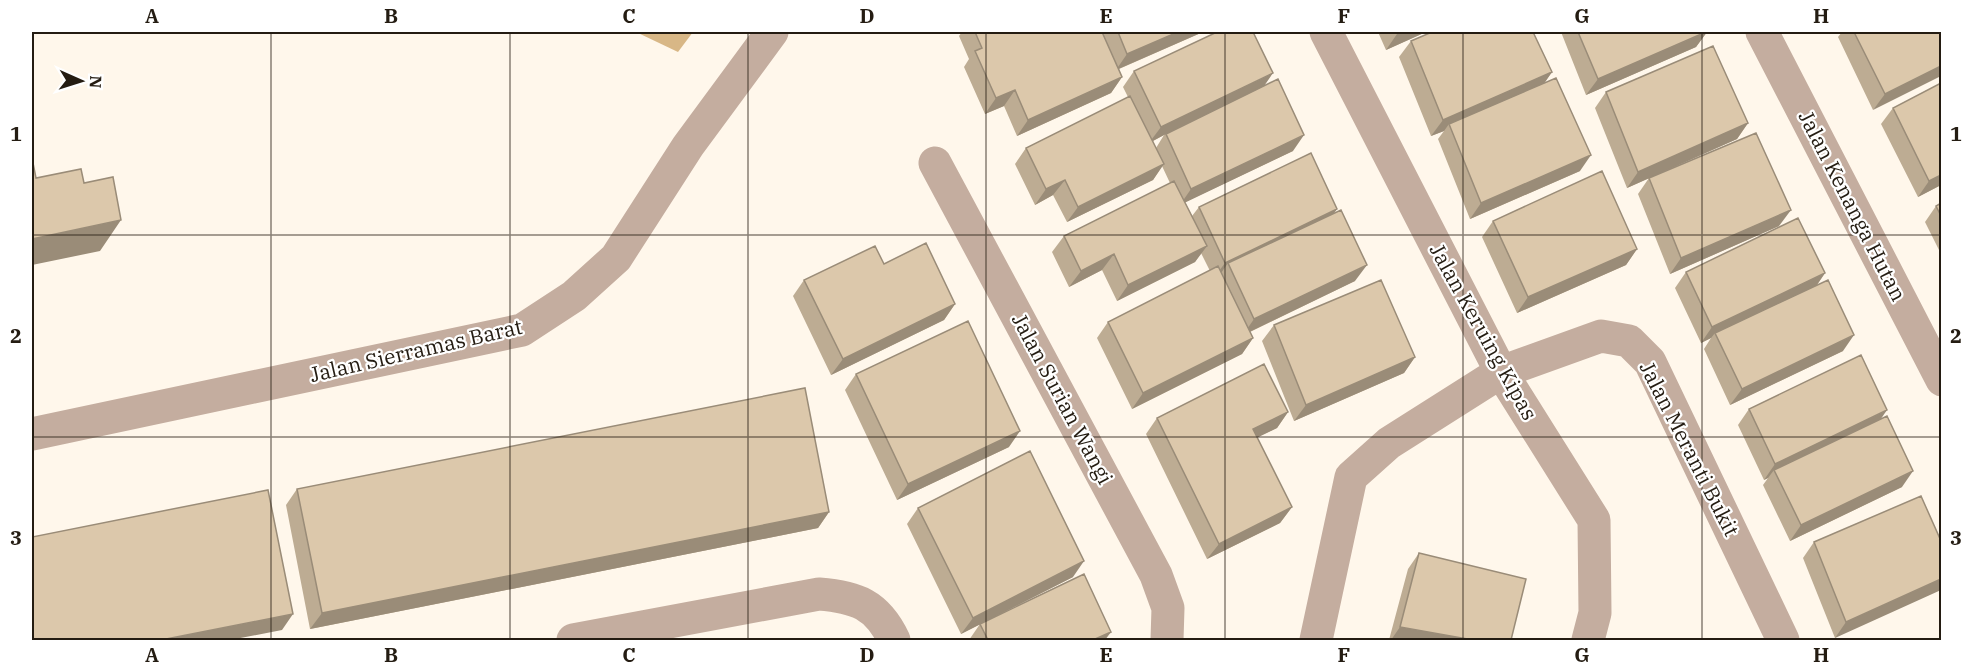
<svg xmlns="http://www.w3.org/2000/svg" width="1973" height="672" font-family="'IBM Plex Serif',serif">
<rect width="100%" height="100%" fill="#fff7eb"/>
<path fill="#d8b786" d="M636,32h57l-15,20z"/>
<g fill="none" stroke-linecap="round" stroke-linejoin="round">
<path stroke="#c4ad9f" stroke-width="33" d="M1326,32l175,340 93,148 1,93 -7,27
M1762,32l180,348
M935,163l221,412 12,33 -1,32
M573,640l246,-46c37,3 58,10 75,46
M1316,640l35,-163 38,-34 112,-71 100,-36 28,5 21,21 133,278"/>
<path stroke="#c4ad9f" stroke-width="33" d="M32,434l490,-104 52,-34 42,-38 72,-112 84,-114"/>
</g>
<path fill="#bdac93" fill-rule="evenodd" d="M962,32h241l-84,37 3,8 -11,16 -94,43 -13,-30 -19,8 -21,-47 5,-8 -10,-23z
M1378,32h48l-40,18z
M1561,32h146l-11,15 -110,48z
M1842,32h99l-68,78 -35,-73z
M1411,41l141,31 -8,11 36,88 -110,48 -32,-80 6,-8 -13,5 -32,-79z
M1134,71l129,15 30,65 -108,51 7,14 7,-9 138,2 -3,4 21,68 -105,51 3,6 -11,16 -110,55 -35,-71 11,-16 102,-51 -9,-18 -6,9 -78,39 -15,-31 -33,17 -17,-35 12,-16 106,-53 -8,-17 -9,14 -86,42 -14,-27 -18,10 -20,-41 11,-16 102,-51 -5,-10zM1164,135l-8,13 -3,-7z
M1606,92l142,31 -11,16 -110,49 -32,-80z
M1893,108l48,77 -23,12 -37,-73z
M1649,178l130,48 -109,48 -32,-80z
M1941,203v51l-16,-32 11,-16z
M1493,221l144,28 -11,16 -109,48 -35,-76z
M884,264l71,40 -11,16 -113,55 -38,-79 11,-16z
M1686,272l139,1 -8,12 26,66 -113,54 -26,-56 7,-11 -10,5 -26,-55z
M1274,325l141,32 -11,16 -110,48 -32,-80z
M856,374l153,73 -112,53 -52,-110z
M1749,409l132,10 21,68 -112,54 -27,-56 5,-7 -4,2 -26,-55z
M1288,412l-11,16 -20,9 35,70 -12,16 -73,36 -61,-125 11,-16z
M297,489l532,23 -11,16 -508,101 -24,-124z
M918,508l155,69 -112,57 -54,-110z
M1941,541l-106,97 -32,-80 11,-16z
M1419,553l92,87h-122l19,-71z
M980,624l125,16h-136z"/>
<path fill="#9a8c78" d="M1178,32h25l-87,38 11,-16z
M1402,32h24l-40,18 11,-16z
M1707,32l-11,15 -110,48 12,-16z
M1941,66v10l-68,34 12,-16z
M1552,72l-11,16 -92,36 -5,7 -13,5 12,-16z
M1273,73l-11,16 -96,45 -2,1 -15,8 12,-16z
M1122,77l-11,16 -94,43 11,-16z
M1015,90l-11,16 -19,8 11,-16z
M1748,123l-11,16 -110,49 11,-16z
M1304,135l-11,16 -113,54 11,-16z
M1591,155l-11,16 -110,48 11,-16z
M1164,164l-11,16 -86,42 11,-15z
M1941,175v10l-23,12 11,-16z
M1065,180l-12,15 -18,10 11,-16z
M1337,209l-12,16 -97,38 -9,13 -6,3 12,-16z
M1791,210l-12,16 -109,48 11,-16z
M121,220l-21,31 -68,14v-26z
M1207,246l-12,16 -78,39 11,-16z
M1637,249l-11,16 -109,48 11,-16z
M1114,254l-12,16 -33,17 12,-16z
M1367,265l-12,16 -112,54 11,-16z
M1825,273l-11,16 -99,44 -4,5 -10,5 11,-16z
M955,304l-11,16 -113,55 12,-16z
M1854,335l-11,16 -113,54 12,-16z
M1253,338l-11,16 -110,55 11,-16z
M1415,357l-11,16 -110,48 12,-16z
M1887,410l-11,16 -102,44 -6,8 -4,2 11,-16z
M1288,412l-11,16 -35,17 11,-16z
M1020,431l-11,16 -112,53 11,-16z
M1913,471l-11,16 -112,54 11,-16z
M1292,507l-12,16 -73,36 12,-15z
M829,512l-11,16 -508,101 12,-16z
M1084,561l-11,16 -112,57 12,-16z
M1941,579v11l-106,48 11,-16z
M293,614l-11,16 -52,10h-69z
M1400,627l73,13h-82z
M1111,632l-6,8h-12z"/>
<path fill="#dcc8ab" stroke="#9a8c78" stroke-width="1.5" d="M975,32h127l20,45 -94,43 -13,-30 -19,8 -21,-47 7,-3z
M1118,32h60l-51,22z
M1217,32h36l20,41 -112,54 -27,-56z
M1432,32h101l19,40 -109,48 -32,-79z
M1578,32h128l-108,47z
M1854,32h87v34l-56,28z
M1713,46l35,77 -110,49 -32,-80z
M1556,78l35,77 -110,48 -32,-79z
M1278,79l26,56 -113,54 -25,-55z
M1941,83v92l-12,6 -36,-73z
M1130,96l34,68 -86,43 -13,-27 -19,9 -20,-41z
M1756,133l35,77 -110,48 -32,-80z
M1311,153l26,56 -112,54 -26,-56z
M32,158l4,20 45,-9 3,14 29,-6 8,43 -89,19z
M1602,171l35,78 -109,48 -35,-76z
M1174,181l33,65 -79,39 -14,-31 -33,17 -17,-35z
M1941,203v13l-5,-10z
M1341,210l26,55 -113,54 -26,-56z
M1798,218l27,55 -113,54 -26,-55z
M926,243l29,61 -112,55 -39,-79 71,-34 9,18z
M1218,266l35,72 -110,55 -35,-71z
M1381,280l34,77 -109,48 -32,-80z
M1828,280l26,55 -112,54 -27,-56z
M968,321l52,110 -112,53 -52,-110z
M1861,355l26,55 -112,54 -26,-55z
M1264,364l24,48 -35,17 39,78 -73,37 -62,-126z
M805,388l24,124 -507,101 -25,-124z
M1887,416l26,55 -112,54 -27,-55z
M1030,451l54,110 -111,57 -55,-110z
M268,490l25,124 -132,26h-129v-103z
M1921,496l20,45v38l-95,43 -32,-80z
M1419,553l107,26 -15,61h-38l-73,-13z
M1084,574l27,58 -18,8h-105l-8,-16z"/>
<path fill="none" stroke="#241c12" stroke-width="1.5" stroke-opacity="0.55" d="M271,32v608M510,32v608M748,32v608M986,32v608M1225,32v608M1463,32v608M1702,32v608M32,235h1910M32,437h1910"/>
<g text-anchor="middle" stroke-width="4.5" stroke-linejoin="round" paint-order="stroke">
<g font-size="21" fill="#241c12" stroke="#fff">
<text transform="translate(1852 206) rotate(63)" y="7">Jalan Kenanga Hutan</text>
<text transform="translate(1483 332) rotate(61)" y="7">Jalan Keruing Kipas</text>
<text transform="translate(416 351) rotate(-13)" y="7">Jalan Sierramas Barat</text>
<text transform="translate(1062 399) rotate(62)" y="7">Jalan Surian Wangi</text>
<text transform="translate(1689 449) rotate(63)" y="7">Jalan Meranti Bukit</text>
</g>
</g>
<rect width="1973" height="672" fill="none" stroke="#ffffff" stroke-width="66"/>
<g transform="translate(81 81) rotate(93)" stroke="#ffffff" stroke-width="4.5" paint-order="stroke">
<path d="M0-4.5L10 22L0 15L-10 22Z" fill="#241c12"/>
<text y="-9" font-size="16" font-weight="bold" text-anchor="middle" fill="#241c12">N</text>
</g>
<rect x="33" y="33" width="1907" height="606" fill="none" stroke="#241c12" stroke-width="2"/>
<g font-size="20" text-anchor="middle" font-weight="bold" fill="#241c12">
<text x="152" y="23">A</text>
<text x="391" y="23">B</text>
<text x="629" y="23">C</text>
<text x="867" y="23">D</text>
<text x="1106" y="23">E</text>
<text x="1344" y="23">F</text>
<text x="1582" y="23">G</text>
<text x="1821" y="23">H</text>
<text x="16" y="141">1</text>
<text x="1956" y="141">1</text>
<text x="16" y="343">2</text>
<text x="1956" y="343">2</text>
<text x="16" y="545">3</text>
<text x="1956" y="545">3</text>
<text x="152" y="662">A</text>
<text x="391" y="662">B</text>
<text x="629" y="662">C</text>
<text x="867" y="662">D</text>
<text x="1106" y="662">E</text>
<text x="1344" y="662">F</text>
<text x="1582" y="662">G</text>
<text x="1821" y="662">H</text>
</g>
</svg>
